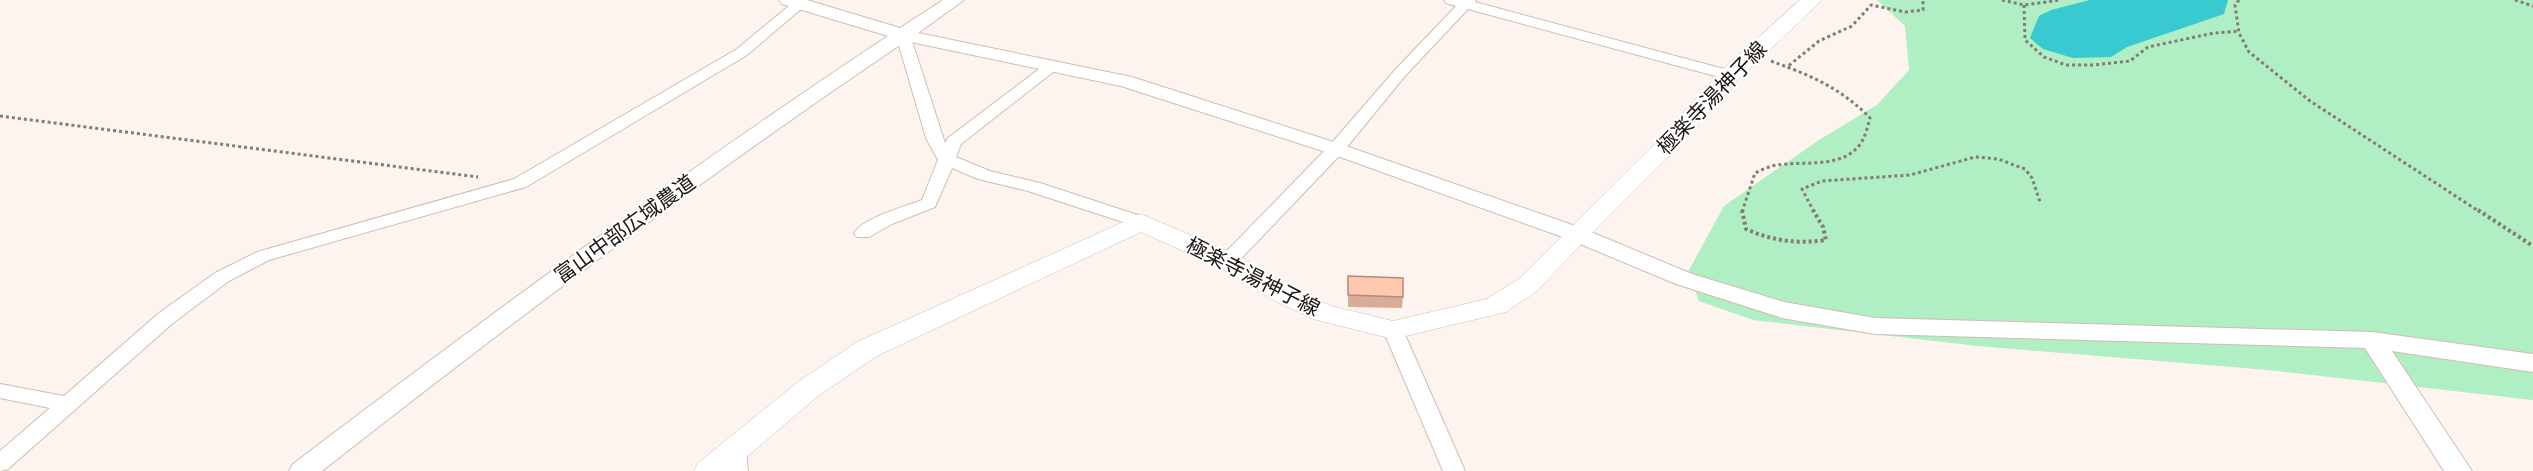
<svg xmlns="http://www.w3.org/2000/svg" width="2533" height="471" font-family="Spectral,'Noto Sans JP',serif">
<rect width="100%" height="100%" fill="#fdf3ef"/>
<path fill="#b0eec3" d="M1877,0h656v400l-265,-30 -290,-24 -225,-26 -54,-19 -11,-29 36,-66 95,-66 58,-35 32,-35 -4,-44z"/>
<path fill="#39c9d1" d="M2090,0h138l-4,14 -97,33 -16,10 -38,1 -30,-9 -13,-11 9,-22 12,-6z"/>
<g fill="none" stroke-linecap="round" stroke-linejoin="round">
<defs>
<path id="minor" d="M796,0h10l2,3 -61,52 -221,132 -257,73 -40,21 -56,42 -165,146 -8,2v-20l50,-43 -50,-10v-14l64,12 95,-83 56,-40 42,-21 257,-73 223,-130z
M1444,0h32l-1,2 260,70 3,3 -8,5 -262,-71 -63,67 -63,77 -107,112h-14l-2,-4 2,-4 109,-112 65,-75 61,-64 -10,-3z
M903,31l7,4 35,108 3,-5 99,-75h10l3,3 -3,3 -96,75 -5,13 34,14 50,12 107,35 3,4 -3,4h-12l-107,-35 -50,-12 -26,-11 -17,39 -43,17 -23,13h-12l-3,-4c11,-16 50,-26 68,-33l16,-40 -12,-22 -30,-103z
M1393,323l7,2 3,5 62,141h-22l-60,-141 3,-5z
M735,442l8,2 3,6 2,21h-22l-2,-21 3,-6z"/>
<path id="tertiary" d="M779,0h28l93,28 43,-28h21l-46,33 214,44 211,68 241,84 108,45 92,28 91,16 497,14 161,22v18l-141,-21 80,120h-28l-79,-123 -490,-14 -93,-16 -106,-34 -108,-45 -239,-86 -208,-67 -215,-45c-201,135 -394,281 -584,430h-33l4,-7c195,-148 391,-293 595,-428l-106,-32z"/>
<path id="secondary" d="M1800,0h22l-84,80 -70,77 -83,83 -47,50 -32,22 -113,27 -80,-20 -38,-18 -56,-34 -78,-35 -264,124 -59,40 -88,75h-36l4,-8 100,-81 59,-40 284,-128 96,41 56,34 38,17 62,15 94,-22 33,-21 132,-131 70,-77z"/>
</defs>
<use href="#minor" stroke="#d2bcb2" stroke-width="2"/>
<use href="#tertiary" stroke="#d2bcb2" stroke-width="2"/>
<use href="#secondary" stroke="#d2bcb2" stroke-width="1"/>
<path stroke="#847b77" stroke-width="3" stroke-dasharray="3 3" stroke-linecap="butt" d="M2002,0l22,5 37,-5
M2239,0l-4,5 4,28 10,19 61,49 170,111
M2515,0l18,6
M2024,5l1,35 19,17 22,8h28l36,-4 18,-14 66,-14 25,-2
M1771,61l16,6
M0,116l478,61
M1742,212l13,-39c7,-3 14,-7 22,-8 25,-4 61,3 80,-17 8,-8 10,-20 13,-30 -24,-25 -51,-39 -83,-51l32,-26 33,-15 19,-21 34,7 18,-2v-10
M1814,212l-12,-23 20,-8 88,-6 65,-18 23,2 27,10 7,9 8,24"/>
<path stroke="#847b77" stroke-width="4" stroke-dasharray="3 3" stroke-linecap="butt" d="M1742,210l4,19c27,12 51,15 80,11l-3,-13 -10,-17
M2478,210l55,36"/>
<use href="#minor" fill="#fff" fill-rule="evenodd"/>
<use href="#tertiary" fill="#fff" fill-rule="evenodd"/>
<use href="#secondary" fill="#fff" fill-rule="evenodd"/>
</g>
<path fill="#daab96" d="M1348,276l55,21 -1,11 -54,-1z"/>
<path fill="#fec7af" stroke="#b28b7a" stroke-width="1.5" d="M1348,276l55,2v19l-55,-2z"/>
<g text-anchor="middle" stroke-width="4.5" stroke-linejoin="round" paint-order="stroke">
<g font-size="21" fill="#1e1713" stroke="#fff">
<text transform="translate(1712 98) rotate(-46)" y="7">極楽寺湯神子線</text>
<text transform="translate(625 229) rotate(-36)" y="7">富山中部広域農道</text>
<text transform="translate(1253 277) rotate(27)" y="7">極楽寺湯神子線</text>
</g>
</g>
</svg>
